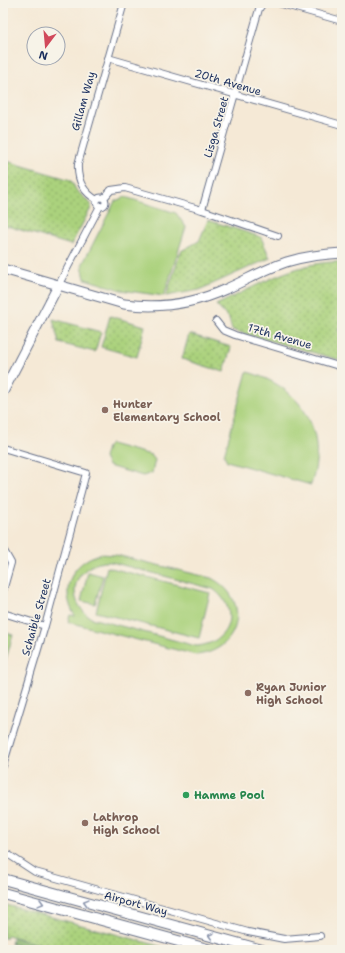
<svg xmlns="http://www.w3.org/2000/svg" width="345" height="953" font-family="'Shantell Sans',sans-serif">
<defs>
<pattern id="forest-crowns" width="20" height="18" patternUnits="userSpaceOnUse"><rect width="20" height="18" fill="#88b46c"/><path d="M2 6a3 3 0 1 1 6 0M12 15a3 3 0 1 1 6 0" fill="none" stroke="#6e935c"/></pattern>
<pattern id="park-dots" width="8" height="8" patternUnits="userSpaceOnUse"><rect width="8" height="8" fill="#abd27d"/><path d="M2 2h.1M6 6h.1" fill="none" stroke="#8aab6a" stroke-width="1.8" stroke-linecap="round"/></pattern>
</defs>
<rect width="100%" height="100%" fill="#f7f3e8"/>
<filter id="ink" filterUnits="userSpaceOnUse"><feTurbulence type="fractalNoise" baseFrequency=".025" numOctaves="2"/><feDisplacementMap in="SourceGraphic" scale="8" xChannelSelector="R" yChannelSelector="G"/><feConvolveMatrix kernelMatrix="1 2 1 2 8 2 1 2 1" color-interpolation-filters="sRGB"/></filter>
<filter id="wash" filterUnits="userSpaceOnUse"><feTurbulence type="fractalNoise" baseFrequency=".012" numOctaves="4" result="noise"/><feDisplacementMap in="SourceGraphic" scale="16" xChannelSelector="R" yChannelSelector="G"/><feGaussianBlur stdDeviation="0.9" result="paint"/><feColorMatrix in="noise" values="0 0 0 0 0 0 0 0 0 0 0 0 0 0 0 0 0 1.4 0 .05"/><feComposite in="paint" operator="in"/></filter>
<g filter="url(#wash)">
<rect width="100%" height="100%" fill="#f5e9d6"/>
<path fill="url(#forest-crowns)" stroke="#527265" d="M13,937l43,13h-15l-30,-6z"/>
<path fill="url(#park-dots)" stroke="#63806e" d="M3,160l68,20 5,10 15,14v4l-20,37 -67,-20 -1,3z
M208,220l53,17 9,21 -71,32 -33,6 15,-45 18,-10z
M342,262v55l-4,14 4,2 -2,27 -108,-30 -3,-11 -13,-14c39,-18 81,-45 126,-43z
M110,316l35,10 -8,31 -36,-10z
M53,319l48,13 -6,20 -36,-9z
M189,334l42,13 -7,25 -42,-13z
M3,904l172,46h-80l-11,-4c-21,7 -53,-4 -76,-11l-2,3h-3z"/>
<path fill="#abd27d" stroke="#63806e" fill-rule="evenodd" d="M125,197l51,16 10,14 -22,69 -43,-6 -36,-11 -3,-14 33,-64z
M247,372c54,14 82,59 64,113l-84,-24 -3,-6z
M110,444l41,11 4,5 -3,13 -9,3 -35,-10 -4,-8 3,-11z
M101,554l15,1 95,23c41,20 31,73 -15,77l-128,-33 2,-7 5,1c-16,-26 -4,-55 26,-62zM103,562h8l102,27c28,20 17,55 -17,57l-105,-28c-26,-18 -19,-50 12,-56z
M107,567l103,26 -11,45 -103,-26z
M88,572l15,4 -8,28 -14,-3z
M3,632l10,3 -10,34z"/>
</g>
<g filter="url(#ink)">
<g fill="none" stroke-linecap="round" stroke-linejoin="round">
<defs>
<path id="street" d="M278,3l64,18
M108,58l234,67
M96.5 202a4.5 4.5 0 1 1 9 0a4.5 4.5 0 1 1-9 0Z
M104,198l7,-8 14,-2 77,22 76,26
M97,200c-14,-8 -20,-20 -19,-36l46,-161
M202,210l57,-201 4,-6
M58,286l42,-80
M216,321l7,9 12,5 107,32
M3,448l83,25 -41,153 -42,140
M3,549l8,14 -8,28
M3,613l42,13
M3,851l32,21 213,60 36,7 36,-3"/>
<path id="secondary" d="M3,269l121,35c35,5 69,0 102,-15 21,-9 42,-22 64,-28 17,-5 35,-7 52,-8
M3,392l55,-106"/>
<path id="primary" d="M3,879l259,71
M3,893l208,57"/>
</defs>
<use href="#street" stroke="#677088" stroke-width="8"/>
<use href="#secondary" stroke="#677088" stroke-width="11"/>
<use href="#primary" stroke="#677088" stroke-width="12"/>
<use href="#street" stroke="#fff" stroke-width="6"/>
<use href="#secondary" stroke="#fff" stroke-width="9"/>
<use href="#primary" stroke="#fff" stroke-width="10"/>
</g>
<defs><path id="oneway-chevron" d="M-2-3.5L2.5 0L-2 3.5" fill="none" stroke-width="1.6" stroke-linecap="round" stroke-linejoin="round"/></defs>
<g stroke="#8d97ae">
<use href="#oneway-chevron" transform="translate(86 902) rotate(-165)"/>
<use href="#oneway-chevron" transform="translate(41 903) rotate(15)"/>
<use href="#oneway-chevron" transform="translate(211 936) rotate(-165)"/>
</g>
</g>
<g fill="#8d6e63" stroke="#f7f3e8" stroke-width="1.5">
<circle cx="105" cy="410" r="4"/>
<circle cx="248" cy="693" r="4"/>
<circle cx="85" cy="823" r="4"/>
</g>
<circle fill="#2e9e5b" stroke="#f7f3e8" stroke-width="1.5" cx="186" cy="795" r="4"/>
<g text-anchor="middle" stroke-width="3.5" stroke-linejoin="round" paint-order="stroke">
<g font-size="11" fill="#1b2f5e" stroke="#f7f3e8">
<text transform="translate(228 82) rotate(16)" y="4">20th Avenue</text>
<text transform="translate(83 101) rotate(-74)" y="4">Gillam Way</text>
<text transform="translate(216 127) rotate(-74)" y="4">Lisga Street</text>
<text transform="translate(280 336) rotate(16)" y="4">17th Avenue</text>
<text transform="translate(36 617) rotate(-74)" y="4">Schaible Street</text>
<text transform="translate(136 903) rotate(15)" y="4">Airport Way</text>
</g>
<g font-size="11" font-weight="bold" fill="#785e54" stroke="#f7f3e8" text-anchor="start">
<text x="113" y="408">Hunter<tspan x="113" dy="13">Elementary School</tspan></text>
<text x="256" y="691">Ryan Junior<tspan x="256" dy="13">High School</tspan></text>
<text x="93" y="821">Lathrop<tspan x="93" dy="13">High School</tspan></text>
</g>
<g font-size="11" font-weight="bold" fill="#27864d" stroke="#f7f3e8" text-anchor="start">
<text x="194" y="799">Hamme Pool</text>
</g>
</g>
<rect width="345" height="953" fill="none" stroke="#f7f3e8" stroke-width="16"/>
<g transform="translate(46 46) rotate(196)"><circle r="19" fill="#f7f3e8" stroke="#9fa5b1"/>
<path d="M0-3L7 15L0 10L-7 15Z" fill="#d1495b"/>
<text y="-6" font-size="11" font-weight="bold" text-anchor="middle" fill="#1b2f5e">N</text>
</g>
</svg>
